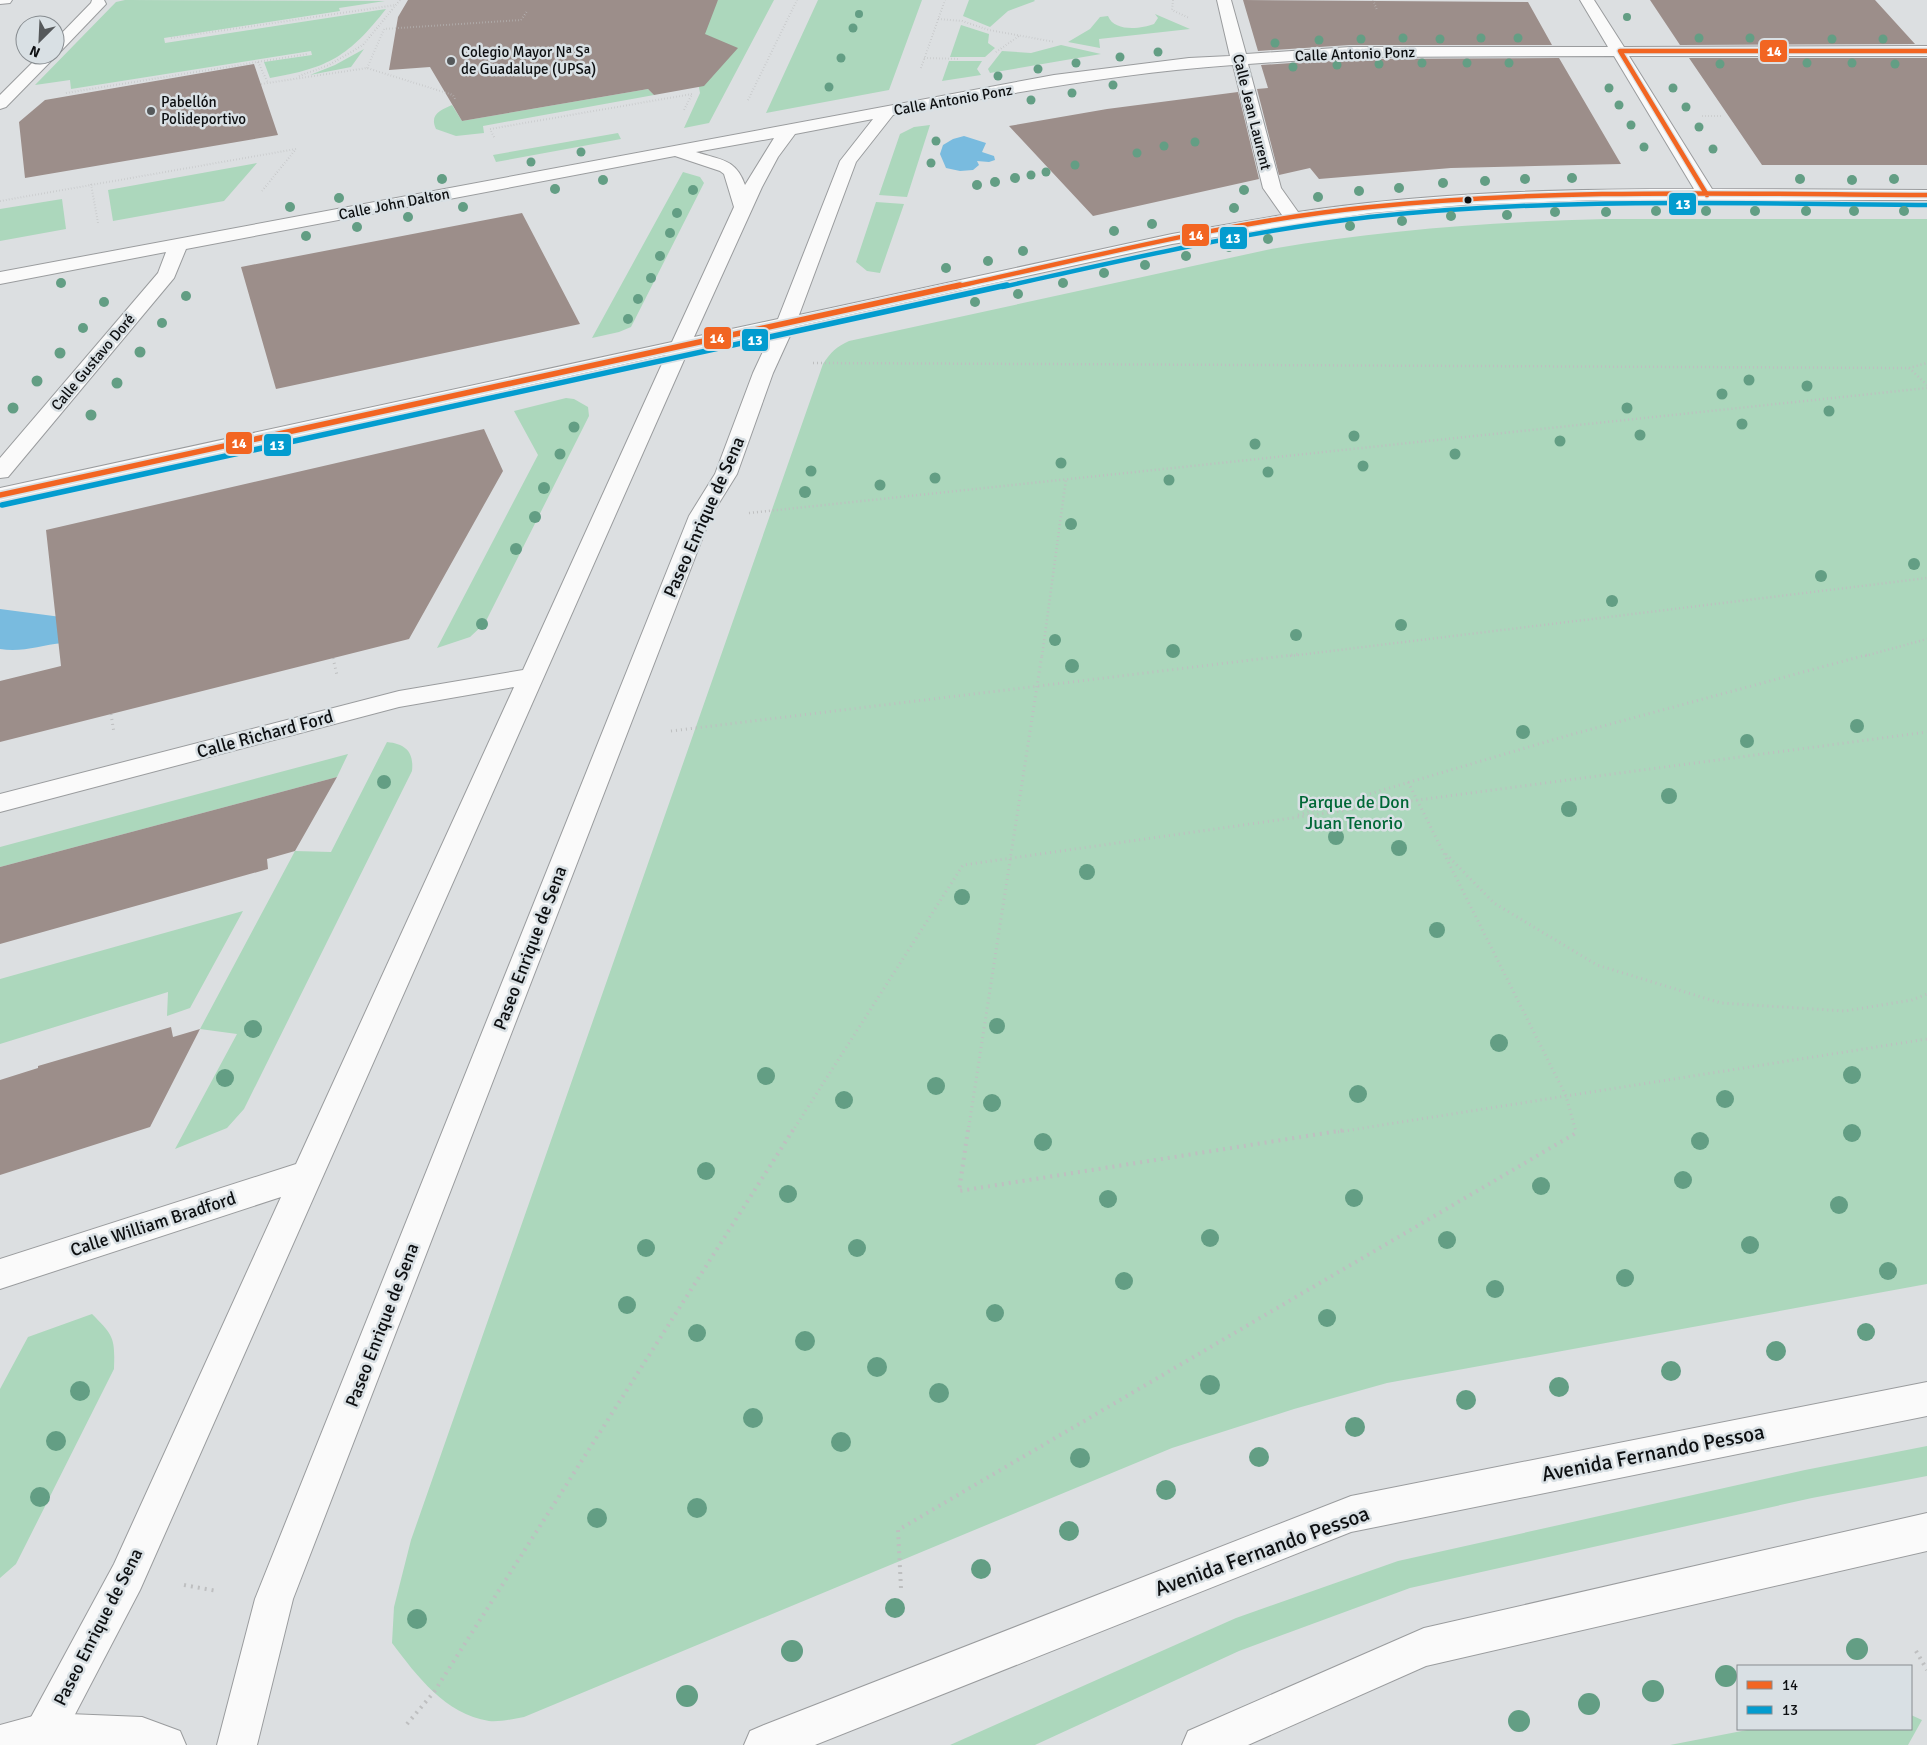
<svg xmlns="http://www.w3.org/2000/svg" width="1927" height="1745" font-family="Signika,sans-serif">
<rect width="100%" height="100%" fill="#dcdfe1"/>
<path fill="#acd7bc" d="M125,0l260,1 -46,7 1,3 -176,27 1,5 221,-34c-37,47 -57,59 -116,69l-6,-16 48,-7 -1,-4 -240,38 -1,-9 -35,5 81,-83z
M718,0h56l-65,123 -25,5 16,-35 -10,-54z
M818,0h104l-33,90 -123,23z
M969,0h65l1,1 -27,10 -18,16 -27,-11z
M1155,14l35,15 -91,10 1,9 -32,-6 22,-13 10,-12 8,-1c6,16 33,13 46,8l4,-6z
M961,25l28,9 -1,9 7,5 -10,9h-35z
M1061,45l40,9 -111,19 -2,-4 14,-18 29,2z
M364,49l-13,18 -41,8 25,-10z
M949,61h33l-5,8 4,6 -39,6z
M648,89l6,6 -171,31 1,7 -28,3 -20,-7c-7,-15 5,-19 16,-24l10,16z
M930,125l-23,72 -28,-2 21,-61 14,-7z
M618,133l3,6 -125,23 -3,-7z
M257,163l-33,38 -111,20 -5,-31z
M683,172l17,5 4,6 -73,144 -12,5 -27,6z
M62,199l4,30 -66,12v-32z
M876,202l28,2 -24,69 -13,-2 -11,-9z
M1605,219h322v1065l-540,99 -93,26 -122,39 -648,269c-11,2 -24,5 -35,4 -44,-7 -72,-45 -97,-78l2,-36 17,-67 412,-1176c8,-12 13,-17 26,-23l422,-92c111,-19 221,-27 334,-30z
M566,398l8,1 14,8 1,9 -104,207 -15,14 -33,11 101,-193 -24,-44z
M387,742c19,2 27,10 25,29l-168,338 -17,19 -52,21 62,-115 -37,-5 95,-178 36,1z
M348,754l-11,23 -337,90v-20z
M243,911l-53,97 -23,8 1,-24 -168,52v-65z
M92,1314c22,22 23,24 22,55l-98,195 -16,14v-189l28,-52z
M1927,1446v30l-115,22 -402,90 -171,63 -204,94h-85l286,-127 162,-57 407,-91z
M1911,1715l11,5 -14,25h-238l82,-16h159z"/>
<path fill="#79bbdf" d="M964,136l22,7 -4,9 12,4 1,4 -6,2 -12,-1 2,4 -6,5 -13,1 -14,-3 -6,-14 3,-9 10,-6z
M0,609l84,11 -21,23c-23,2 -41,10 -63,6z"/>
<path fill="#9c8e8a" d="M408,0h310l-13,34 33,14 -34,38 -50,9 -6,-6 -186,32 -32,-54 -41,3 9,-53z
M1243,0l285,2 24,43h-202l-92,6z
M1650,0h225l40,44 -235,1z
M1559,58l62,106 -170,4 -132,11 -9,-11 -31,7 -22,-86 11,-1 -7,-23 89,-6z
M1689,58h238v107h-165z
M254,64l24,71 -253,43 -6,-56 26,-22z
M1238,92l21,87 -166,37 -84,-90 98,-17z
M522,213l58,111 -304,65 -35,-122z
M484,429l19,42 -94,168 -409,103v-61l61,-15 -15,-136z
M337,777l-42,74 -28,8 1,10 -268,75v-77z
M171,1027l2,10 27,-8 -50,98 -150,48v-95l38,-12v-2z"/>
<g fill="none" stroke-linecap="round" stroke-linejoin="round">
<defs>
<path id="minor" d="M0,0h12l-2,3 -10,1z
M92,0h12l2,4 -46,48 -4,1 -2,5 -48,49 -6,2v-14l40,-40h15v-15l36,-37z
M1217,0h14l15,54 104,-7h258l-28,-47h14l30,47 303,-1v10h-298l83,133 215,1v10h-331l-132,5 -94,8 -198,31 -378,83 -21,46 -36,101 -26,42 -418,1083 -36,146h-40l38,-146 434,-1083 26,-42 38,-101 19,-41 -84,19 -548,1239 -81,155h-30l-5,-12 6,-14 84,-155 167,-367 -281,92v-30l296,-95 218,-477 -115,20 -399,105v-18l399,-103 124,-21 143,-315 -666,147v-14l672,-146 62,-135 -10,-33 -4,-3 -45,-15 -489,93 -12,29 -166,199 -8,1v-20l158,-185 8,-21 -166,32v-12l1054,-197 135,-17 41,-2zM1614,56l80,133c-132,0 -265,3 -396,23l-17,-24 -33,-124 102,-7zM1233,65l30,123 19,27 -110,19 -373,81 57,-153 37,-47c113,-21 225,-42 340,-50zM873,119l-33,42 -62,158 -84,18 68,-150 16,-30 17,-23zM774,138l-29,47c-9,-26 -24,-25 -49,-33z"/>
<path id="major" d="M1927,1382v34l-576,116 -536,213h-71l6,-14 14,-6 587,-229z
M1927,1513v38l-501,115 -178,79h-66l6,-14 236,-103z
M44,1713l98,4 38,14 6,14h-186v-20z"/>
</defs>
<use href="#minor" stroke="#9a9c9e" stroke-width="2"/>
<use href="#major" stroke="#9a9c9e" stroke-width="2"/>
<path stroke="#bebfc0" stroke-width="2" stroke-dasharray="0.5 2.5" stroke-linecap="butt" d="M1173,0l-1,10 17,8
M1373,0l4,10
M938,19l24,2 27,9 66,12
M171,38l225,-33
M996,52l23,-16
M924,58l35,1
M258,62l10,21
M367,68l17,-39 137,-9 7,-10
M921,68l24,-68
M299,76l30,-11 34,-20 37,-45
M261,84l106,-16 86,27 3,6
M66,93l241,-39
M748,100l49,-100
M1702,116h20
M494,137l-4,-8 202,-35 -9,18
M91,184l7,39
M0,201l296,-52 -34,42"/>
<path stroke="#bebfc0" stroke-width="2.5" stroke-dasharray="1 3" stroke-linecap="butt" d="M813,363l1096,5 18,-5
M1909,368l18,17
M749,513l1178,-125
M1042,656l24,-177
M1290,656l637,-78
M1865,656l62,-17"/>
<path stroke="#bebfc0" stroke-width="3" stroke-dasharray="1 4" stroke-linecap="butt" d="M333,658l4,17
M111,714l3,19
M671,731l629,-77
M1408,782l158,314 10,36
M1298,815l268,-79 304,-82
M1446,854l48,49 103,62 124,38 124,8 67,-11 15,-6
M792,1132l171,-267 455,-65 509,-68
M968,1132l74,-478
M1338,1132l589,-93"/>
<path stroke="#bebfc0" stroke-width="4" stroke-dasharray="2 5" stroke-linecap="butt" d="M968,1130l-9,61 386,-61
M184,1585l33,6
M901,1588l-3,-58 678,-397 -1,-3
M1916,1651l11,19
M407,1724l27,-32 359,-562"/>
<use href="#minor" fill="#fafafa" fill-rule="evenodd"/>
<use href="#major" fill="#fafafa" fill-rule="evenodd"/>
<defs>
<path id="bus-1-far1" d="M1620,51h307
M1620,51l87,144
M954,287c138,-30 276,-66 416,-80 185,-19 372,-13 557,-12"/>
<path id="bus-1" d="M0,495l960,-210"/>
<path id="bus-2-far1" d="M1002,287c122,-27 244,-56 368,-70 184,-20 372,-13 557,-12"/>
<path id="bus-2" d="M2,505l1005,-220"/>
</defs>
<use href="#bus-1-far1" stroke="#d9e0e4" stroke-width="7"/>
<use href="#bus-1" stroke="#d9e0e4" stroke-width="9"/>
<use href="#bus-2-far1" stroke="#d9e0e4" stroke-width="7"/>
<use href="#bus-2" stroke="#d9e0e4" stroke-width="9"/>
<use href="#bus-1-far1" stroke="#f26522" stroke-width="4.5"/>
<use href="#bus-1" stroke="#f26522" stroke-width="5.5"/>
<use href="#bus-2-far1" stroke="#039ccf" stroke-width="4.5"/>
<use href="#bus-2" stroke="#039ccf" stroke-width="5.5"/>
</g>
<g fill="#639e84">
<circle cx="859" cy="14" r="4"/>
<circle cx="1627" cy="17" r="4"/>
<circle cx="853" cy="28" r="4.5"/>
<circle cx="1403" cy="38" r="4.5"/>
<circle cx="1481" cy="38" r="4.5"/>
<circle cx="1518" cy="38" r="4.5"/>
<circle cx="1699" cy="38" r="4.5"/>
<circle cx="1750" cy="38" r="4.5"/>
<circle cx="1361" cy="39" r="4.5"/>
<circle cx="1440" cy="39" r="4.5"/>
<circle cx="1832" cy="39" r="4.5"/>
<circle cx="1883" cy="39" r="4.5"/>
<circle cx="1319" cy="40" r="4.5"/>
<circle cx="1275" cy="43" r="4.5"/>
<circle cx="1158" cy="52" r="4.5"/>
<circle cx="1120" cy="57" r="4.5"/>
<circle cx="841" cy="58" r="4.5"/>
<circle cx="1076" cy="63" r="4.5"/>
<circle cx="1422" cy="63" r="4.5"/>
<circle cx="1467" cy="63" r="4.5"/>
<circle cx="1509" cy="63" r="4.5"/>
<circle cx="1807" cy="63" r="4.5"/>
<circle cx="1852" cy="63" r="4.5"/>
<circle cx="1379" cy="64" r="4.5"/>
<circle cx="1720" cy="64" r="4.5"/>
<circle cx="1895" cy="64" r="4.5"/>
<circle cx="1337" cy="65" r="4.5"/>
<circle cx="1293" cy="67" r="4.5"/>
<circle cx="1038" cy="69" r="4.5"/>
<circle cx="998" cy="76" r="4.5"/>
<circle cx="1113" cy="85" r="4.5"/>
<circle cx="829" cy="87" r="4.5"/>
<circle cx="1609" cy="88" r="4.5"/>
<circle cx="1673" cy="88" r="4.5"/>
<circle cx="1072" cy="93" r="4.5"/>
<circle cx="1031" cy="100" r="4.5"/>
<circle cx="1619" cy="105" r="4.5"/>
<circle cx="1686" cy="107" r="4.5"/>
<circle cx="1631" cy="125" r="4.5"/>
<circle cx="1699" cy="127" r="4.5"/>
<circle cx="936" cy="141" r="4.5"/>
<circle cx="1195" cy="142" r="4.5"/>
<circle cx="1164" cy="146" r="4.5"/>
<circle cx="1644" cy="147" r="4.5"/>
<circle cx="1713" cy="149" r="4.5"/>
<circle cx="581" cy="152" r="4.5"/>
<circle cx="1137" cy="153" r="4.5"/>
<circle cx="531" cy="162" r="4.5"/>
<circle cx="931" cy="163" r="4.5"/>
<circle cx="1075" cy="165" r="4.5"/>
<circle cx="1046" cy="172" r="4.5"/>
<circle cx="1031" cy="175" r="4.5"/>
<circle cx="1015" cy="178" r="5"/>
<circle cx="1572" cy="178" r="5"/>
<circle cx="442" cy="179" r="5"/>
<circle cx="1525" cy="179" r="5"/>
<circle cx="1800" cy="179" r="5"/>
<circle cx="1894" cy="179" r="5"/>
<circle cx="603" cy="180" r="5"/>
<circle cx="1852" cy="180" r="5"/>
<circle cx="1485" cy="181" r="5"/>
<circle cx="995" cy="182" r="5"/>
<circle cx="1443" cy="183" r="5"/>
<circle cx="977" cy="185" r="5"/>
<circle cx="1399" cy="188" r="5"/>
<circle cx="555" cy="189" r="5"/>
<circle cx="693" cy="190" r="5"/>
<circle cx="1244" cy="190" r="5"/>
<circle cx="1359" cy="191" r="5"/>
<circle cx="1318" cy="197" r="5"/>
<circle cx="339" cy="198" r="5"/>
<circle cx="290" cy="207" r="5"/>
<circle cx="463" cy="207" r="5"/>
<circle cx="1234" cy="208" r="5"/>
<circle cx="1656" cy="211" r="5"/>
<circle cx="1706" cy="211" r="5"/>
<circle cx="1755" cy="211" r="5"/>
<circle cx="1806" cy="211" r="5"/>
<circle cx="1854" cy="211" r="5"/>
<circle cx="1904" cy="211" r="5"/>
<circle cx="1555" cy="212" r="5"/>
<circle cx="1606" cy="212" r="5"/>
<circle cx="677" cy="213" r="5"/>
<circle cx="1507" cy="215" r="5"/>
<circle cx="1451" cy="216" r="5"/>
<circle cx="408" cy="217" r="5"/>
<circle cx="1402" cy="221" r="5"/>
<circle cx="1152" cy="224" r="5"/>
<circle cx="1350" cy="226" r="5"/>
<circle cx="357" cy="227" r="5"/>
<circle cx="1114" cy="231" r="5"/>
<circle cx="670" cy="233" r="5"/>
<circle cx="306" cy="236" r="5"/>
<circle cx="1268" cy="239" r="5"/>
<circle cx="1229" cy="247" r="5"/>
<circle cx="1023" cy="251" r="5"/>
<circle cx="660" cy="256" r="5"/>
<circle cx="1186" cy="256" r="5"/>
<circle cx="988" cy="261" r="5"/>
<circle cx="1145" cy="265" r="5"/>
<circle cx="946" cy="268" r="5"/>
<circle cx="1104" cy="273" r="5"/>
<circle cx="651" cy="278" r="5"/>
<circle cx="61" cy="283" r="5"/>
<circle cx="1063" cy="283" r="5"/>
<circle cx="1018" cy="294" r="5"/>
<circle cx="186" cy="296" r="5"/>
<circle cx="638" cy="299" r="5"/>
<circle cx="104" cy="302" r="5"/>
<circle cx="975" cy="302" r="5"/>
<circle cx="628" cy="319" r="5"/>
<circle cx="162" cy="323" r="5"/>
<circle cx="83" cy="328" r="5"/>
<circle cx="140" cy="352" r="5.5"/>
<circle cx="60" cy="353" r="5.5"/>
<circle cx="1749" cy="380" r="5.5"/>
<circle cx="37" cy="381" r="5.5"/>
<circle cx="117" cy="383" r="5.5"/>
<circle cx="1807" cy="386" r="5.5"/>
<circle cx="1722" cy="394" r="5.5"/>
<circle cx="13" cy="408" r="5.5"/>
<circle cx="1627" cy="408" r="5.5"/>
<circle cx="1829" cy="411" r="5.5"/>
<circle cx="91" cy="415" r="5.5"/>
<circle cx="1742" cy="424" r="5.5"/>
<circle cx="574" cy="427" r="5.5"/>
<circle cx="1640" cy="435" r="5.5"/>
<circle cx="1354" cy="436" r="5.5"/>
<circle cx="1560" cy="441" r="5.5"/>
<circle cx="1255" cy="444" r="5.5"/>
<circle cx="560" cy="454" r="5.5"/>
<circle cx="1455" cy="454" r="5.5"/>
<circle cx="1061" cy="463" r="5.5"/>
<circle cx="1363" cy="466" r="5.5"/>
<circle cx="811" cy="471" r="5.5"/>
<circle cx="1268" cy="472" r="5.5"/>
<circle cx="935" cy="478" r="5.5"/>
<circle cx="1169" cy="480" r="5.5"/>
<circle cx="880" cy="485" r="5.5"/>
<circle cx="544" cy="488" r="6"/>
<circle cx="805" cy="492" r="6"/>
<circle cx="535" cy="517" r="6"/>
<circle cx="1071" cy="524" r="6"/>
<circle cx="516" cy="549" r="6"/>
<circle cx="1914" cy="564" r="6"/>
<circle cx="1821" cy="576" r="6"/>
<circle cx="1612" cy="601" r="6"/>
<circle cx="482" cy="624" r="6"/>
<circle cx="1401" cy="625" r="6"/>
<circle cx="1296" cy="635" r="6"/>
<circle cx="1055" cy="640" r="6"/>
<circle cx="1173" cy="651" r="7"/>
<circle cx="1072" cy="666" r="7"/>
<circle cx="1857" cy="726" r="7"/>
<circle cx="1523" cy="732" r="7"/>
<circle cx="1747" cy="741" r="7"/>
<circle cx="384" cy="782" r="7"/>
<circle cx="1669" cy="796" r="8"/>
<circle cx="1569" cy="809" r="8"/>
<circle cx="1336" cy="837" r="8"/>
<circle cx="1399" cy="848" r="8"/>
<circle cx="1087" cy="872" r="8"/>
<circle cx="962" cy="897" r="8"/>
<circle cx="1437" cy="930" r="8"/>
<circle cx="997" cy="1026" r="8"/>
<circle cx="253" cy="1029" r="9"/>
<circle cx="1499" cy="1043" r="9"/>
<circle cx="1852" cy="1075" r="9"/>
<circle cx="766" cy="1076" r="9"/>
<circle cx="225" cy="1078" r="9"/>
<circle cx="936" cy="1086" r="9"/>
<circle cx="1358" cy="1094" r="9"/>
<circle cx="1725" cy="1099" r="9"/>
<circle cx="844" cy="1100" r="9"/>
<circle cx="992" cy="1103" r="9"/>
<circle cx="1852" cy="1133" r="9"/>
<circle cx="1700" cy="1141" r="9"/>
<circle cx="1043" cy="1142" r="9"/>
<circle cx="706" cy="1171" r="9"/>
<circle cx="1683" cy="1180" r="9"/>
<circle cx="1541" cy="1186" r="9"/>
<circle cx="788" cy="1194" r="9"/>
<circle cx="1354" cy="1198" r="9"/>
<circle cx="1108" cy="1199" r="9"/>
<circle cx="1839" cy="1205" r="9"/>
<circle cx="1210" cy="1238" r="9"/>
<circle cx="1447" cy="1240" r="9"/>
<circle cx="1750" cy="1245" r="9"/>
<circle cx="646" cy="1248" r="9"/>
<circle cx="857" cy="1248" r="9"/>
<circle cx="1888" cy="1271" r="9"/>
<circle cx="1625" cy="1278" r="9"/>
<circle cx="1124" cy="1281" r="9"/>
<circle cx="1495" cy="1289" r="9"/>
<circle cx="627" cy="1305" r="9"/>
<circle cx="995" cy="1313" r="9"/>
<circle cx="1327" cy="1318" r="9"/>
<circle cx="1866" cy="1332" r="9"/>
<circle cx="697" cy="1333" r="9"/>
<circle cx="805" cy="1341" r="10"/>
<circle cx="1776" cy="1351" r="10"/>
<circle cx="877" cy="1367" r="10"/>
<circle cx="1671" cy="1371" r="10"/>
<circle cx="1210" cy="1385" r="10"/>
<circle cx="1559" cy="1387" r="10"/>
<circle cx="80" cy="1391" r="10"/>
<circle cx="939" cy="1393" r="10"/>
<circle cx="1466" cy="1400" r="10"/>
<circle cx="753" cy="1418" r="10"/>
<circle cx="1355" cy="1427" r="10"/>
<circle cx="56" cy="1441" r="10"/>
<circle cx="841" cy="1442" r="10"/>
<circle cx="1259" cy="1457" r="10"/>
<circle cx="1080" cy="1458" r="10"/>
<circle cx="1166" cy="1490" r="10"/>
<circle cx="40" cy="1497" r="10"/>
<circle cx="697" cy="1508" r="10"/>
<circle cx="597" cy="1518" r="10"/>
<circle cx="1069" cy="1531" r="10"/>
<circle cx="981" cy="1569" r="10"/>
<circle cx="895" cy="1608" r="10"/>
<circle cx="417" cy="1619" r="10"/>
<circle cx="1857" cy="1649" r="11"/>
<circle cx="792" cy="1651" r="11"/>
<circle cx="1726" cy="1676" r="11"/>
<circle cx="1653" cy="1691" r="11"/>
<circle cx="687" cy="1696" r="11"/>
<circle cx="1589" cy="1704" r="11"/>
<circle cx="1519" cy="1721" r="11"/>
</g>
<g fill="#55585a" stroke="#d9e0e4" stroke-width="2">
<circle cx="451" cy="61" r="5"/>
<circle cx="151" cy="111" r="5"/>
</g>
<circle fill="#0d0f11" stroke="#d9e0e4" stroke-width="2" cx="1468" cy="200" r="4.5"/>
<g text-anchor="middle" stroke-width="5" stroke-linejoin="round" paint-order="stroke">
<g font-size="15" fill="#0d0f11" stroke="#d9e0e4" text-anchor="start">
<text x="461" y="57">Colegio Mayor Nª Sª<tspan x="461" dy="17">de Guadalupe (UPSa)</tspan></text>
<text x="161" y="107">Pabellón<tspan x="161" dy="17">Polideportivo</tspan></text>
</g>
<g font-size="15" fill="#0d0f11" stroke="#d9e0e4">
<text transform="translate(1355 54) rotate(-2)" y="5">Calle Antonio Ponz</text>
<text transform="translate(953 100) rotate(-10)" y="5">Calle Antonio Ponz</text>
<text transform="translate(1252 112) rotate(76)" y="5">Calle Jean Laurent</text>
<text transform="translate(394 204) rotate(-11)" y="5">Calle John Dalton</text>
<text transform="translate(93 362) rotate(-50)" y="5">Calle Gustavo Doré</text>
</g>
<g font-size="18" fill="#0d0f11" stroke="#d9e0e4">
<text transform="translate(704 517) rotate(-66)" y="6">Paseo Enrique de Sena</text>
<text transform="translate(265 734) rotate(-15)" y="6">Calle Richard Ford</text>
<text transform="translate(530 948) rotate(-69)" y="6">Paseo Enrique de Sena</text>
<text transform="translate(153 1224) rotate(-18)" y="6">Calle William Bradford</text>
<text transform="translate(382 1325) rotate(-69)" y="6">Paseo Enrique de Sena</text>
<text transform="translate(98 1627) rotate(-63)" y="6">Paseo Enrique de Sena</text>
</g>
<g font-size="18" fill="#006837" stroke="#d9e0e4">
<text x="1354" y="808">Parque de Don<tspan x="1354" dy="21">Juan Tenorio</tspan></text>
</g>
<g font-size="21" fill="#0d0f11" stroke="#d9e0e4">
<text transform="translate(1653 1453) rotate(-11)" y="7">Avenida Fernando Pessoa</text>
<text transform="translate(1262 1551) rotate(-20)" y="7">Avenida Fernando Pessoa</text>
</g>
</g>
<g stroke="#d9e0e4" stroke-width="2">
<rect x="1759" y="39" width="29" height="24" rx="5" fill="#f26522"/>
<rect x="1668" y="192" width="29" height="24" rx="5" fill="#039ccf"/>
<rect x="1181" y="223" width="29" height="24" rx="5" fill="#f26522"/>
<rect x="1219" y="226" width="29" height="24" rx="5" fill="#039ccf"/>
<rect x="703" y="326" width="29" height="24" rx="5" fill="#f26522"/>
<rect x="741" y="328" width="28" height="24" rx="5" fill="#039ccf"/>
<rect x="225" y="431" width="28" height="24" rx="5" fill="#f26522"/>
<rect x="263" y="433" width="29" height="24" rx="5" fill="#039ccf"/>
</g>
<g font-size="14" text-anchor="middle" font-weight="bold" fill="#fff">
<text x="1774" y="56">14</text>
<text x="1683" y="209">13</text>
<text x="1196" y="240">14</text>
<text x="1233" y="243">13</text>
<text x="717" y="343">14</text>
<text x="755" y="345">13</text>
<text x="239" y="448">14</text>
<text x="277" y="450">13</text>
</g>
<rect x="1737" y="1665" width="175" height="65" fill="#d9e0e4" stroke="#878c90"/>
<rect x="1747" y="1681" width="25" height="8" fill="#f26522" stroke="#878c90"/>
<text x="1782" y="1690" font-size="15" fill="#0d0f11">14</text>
<rect x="1747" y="1706" width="25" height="8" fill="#039ccf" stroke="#878c90"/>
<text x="1782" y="1715" font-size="15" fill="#0d0f11">13</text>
<g transform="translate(40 40) rotate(204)"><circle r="24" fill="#d9e0e4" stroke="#878c90"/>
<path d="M0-4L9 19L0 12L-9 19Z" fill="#55585a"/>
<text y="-8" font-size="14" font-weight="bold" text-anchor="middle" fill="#0d0f11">N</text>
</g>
</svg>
